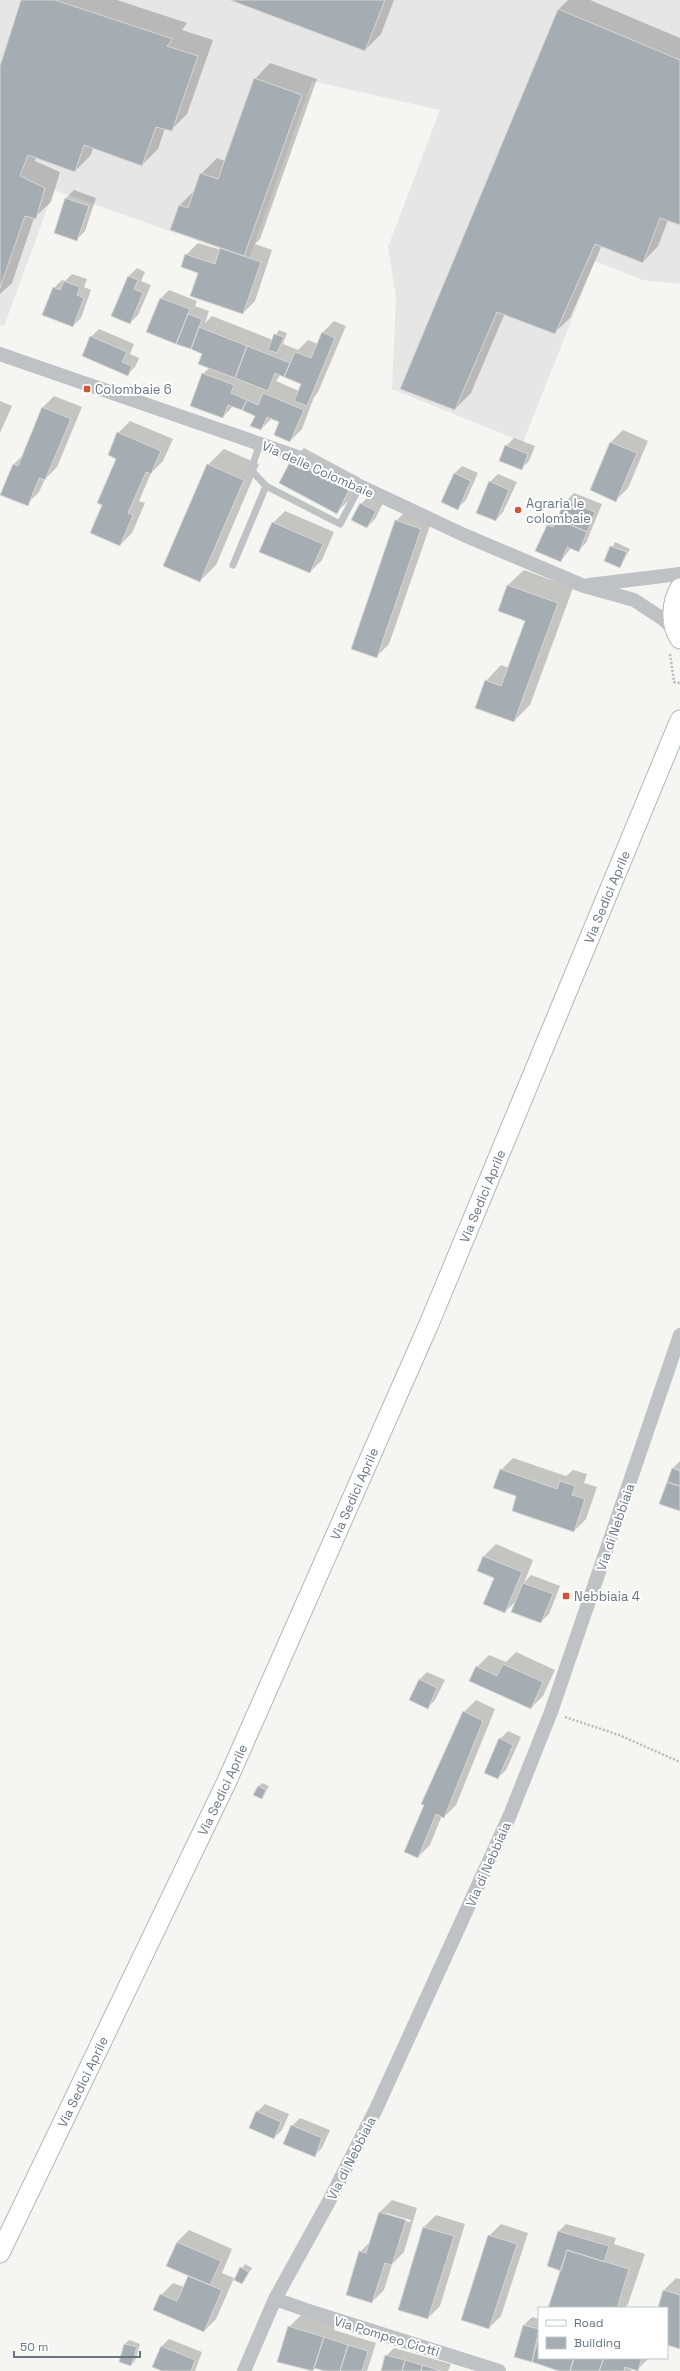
<svg xmlns="http://www.w3.org/2000/svg" width="680" height="2371" font-family="'Space Grotesk',sans-serif">
<rect width="100%" height="100%" fill="#f5f5f2"/>
<path fill="#e5e6e5" d="M0,0h680v284l-37,-4 -48,-19 -72,181 -131,-53 4,-92 -8,-50 52,-137 -128,-29 -63,178 -195,-69 -50,136 -4,-1z"/>
<path fill="#0003" fill-rule="evenodd" d="M23,0h94l70,23 -5,7 31,10 -26,74 -16,16 -6,-2 -7,21 -16,16 -49,-17 -2,7 -16,16 -39,-14 -1,4 25,11 -9,30 -17,16 -22,65 -12,11v-225z
M233,0h161l-13,34 -16,16z
M568,0h22l90,38v186l-12,-4 -10,26 -15,16 -41,-17 -32,73 -16,15 -49,-20 -34,80 -16,16 -53,-20 157,-380z
M270,63l47,16 -57,160 -5,5 17,6 -17,51 -12,12 -43,-41 -14,-17 12,-12 23,7 2,-3 -43,-42 16,-16 5,-15 16,-16 8,3 30,-82z
M74,190l22,8 -11,33 -8,8 -22,-7 11,-34z
M137,268l8,4 -4,9 10,4 -13,30 -8,8 -18,-7 17,-40z
M72,274l15,5 -3,8 7,3 -10,28 -8,8 -19,-38 8,-8 3,1z
M169,290l28,11 -2,5 14,5 -4,12 7,-7 61,24 6,-10 8,3 -4,11 15,6 10,-10 10,4 4,-11 12,-12 12,5 -28,66 -4,5 -12,32 -12,12 -9,-20 -9,-3 -11,11 -5,-14 -23,-9 -10,11 -20,-43 6,-6 -6,-15 -56,-22 14,-33zM281,374l22,9 -4,8 -23,-10z
M99,329l35,15 -4,10 9,4 -4,9 -8,8 -36,-38z
M54,396l28,11 -25,60 -12,12 -6,13 -12,12 -25,-10 12,-30 9,-9 19,-47z
M0,401l12,5 -12,27z
M130,421l43,18 -10,22 -12,12 -12,28 6,2 -13,30 -12,12 -17,-40 14,-47 1,-25z
M623,430l25,11 -20,47 -12,12 -5,-58z
M514,438l21,8 -6,15 -7,7 -16,-22z
M304,448l56,30 -11,22 -12,12 -45,-52z
M224,449l35,15 -43,101 -16,16 8,-116z
M462,466l16,7 -12,27 -8,8 -4,-34z
M498,474l19,8 -14,30 -7,8 -6,-38z
M574,493l28,11 -16,39 -8,8 -7,-3 -10,13 -14,-36 8,-8 3,1 8,-17z
M369,496l14,7 -8,16 -8,8 -6,-23z
M408,509l25,8 -44,127 -12,12 19,-135z
M285,511l49,21 -12,28 -12,12 -37,-49z
M615,542l15,7 -10,18 -15,-6z
M524,570l49,18 -43,117 -16,16 -28,-40 15,-16 8,3 17,-47 -18,-36z
M513,1458l53,18 7,-6 14,4 -3,9 13,4 -11,32 -12,12 -56,-36 -17,-25z
M680,1461v49l-7,-42z
M496,1544l37,16 -9,23 7,-8 29,11 -11,28 -8,8 -24,-22 -12,12 -9,-35 -18,-7 6,-14z
M516,1652l39,18 -12,26 -12,12 -54,-41 12,-12 17,7z
M427,1672l18,8 -10,20 -8,8 -8,-28z
M476,1700l19,9 -39,96 -12,12 -2,-2 -12,30 -12,12 46,-145z
M508,1731l13,6 -15,33 -8,8 2,-39z
M262,1783l7,3 -7,12 -4,-11z
M265,2104l24,10 -7,16 -8,8 -17,-26z
M300,2118l30,12 -8,18 -8,8 -22,-30z
M392,2200l25,8 -13,44 -12,12 -8,26 -12,12 -12,-50 11,-11 9,-29zM386,2213l25,7 -1,2 -24,-7z
M436,2215l29,9 -25,82 -12,12 -29,-9 25,-82z
M501,2224l27,9 -27,83 -12,12v-92z
M566,2224l50,14 -2,6 31,10 -17,50 -3,4h-75l12,-38 -4,-38z
M189,2230l43,19 -10,24 12,5 -18,41 -12,12 -43,-36 12,-12 11,4 6,-12 -13,-33z
M245,2264l7,4 -10,15 -7,-4z
M676,2278l4,1v69l-13,-4v-36h-8l5,-18z
M301,2315l34,10 -1,5 42,13 -9,28h-39l-12,-3 -6,3 -32,-10 11,-34z
M532,2317l7,2v39h110l-12,12 -5,-2 -1,3h-68l-31,-10 -8,-36z
M169,2339l33,13 -7,19h-31l-3,-24z
M129,2340l11,4 -5,17 -4,4 -11,-3 5,-18z
M394,2348l57,16 -3,7h-66l4,-15z"/>
<path fill="#a6adb2" stroke="#d6d6d4" d="M21,0h34l118,39 -6,7 31,10 -26,75 -16,-4 -14,39 -58,-21 -9,27 -47,-17 -8,21 25,12 -9,31 -11,-3 -25,72v-222z
M230,0h155l-20,51z
M558,9l122,51v165l-20,-7 -17,45 -48,-19 -40,90 -58,-22 -42,98 -55,-21z
M254,78l48,17 -58,161 -74,-26 9,-25 9,3 12,-35 18,6z
M65,198l24,8 -12,35 -23,-8z
M220,248l41,14 -18,52 -53,-18 8,-23 -17,-6 4,-13 30,10z
M128,276l10,4 -4,9 9,4 -13,31 -19,-8z
M64,281l16,6 -3,8 7,3 -11,29 -31,-12 11,-28 7,3z
M160,298l30,11 -14,35 -30,-12z
M188,314l14,5 -11,30 -15,-5z
M199,327l48,19 -12,32 -37,-14 4,-10 -11,-5z
M322,332l13,6 -28,68 -13,-5 7,-17 -17,-7 11,-25 16,6z
M274,334l10,3 -7,16 -9,-3z
M90,336l37,16 -5,10 10,4 -4,10 -46,-20z
M247,346l43,17 -6,14 -9,-4 -7,18 -33,-13z
M202,373l32,12 -3,8 16,7 -5,10 -14,-5 -5,13 -33,-12z
M263,393l41,17 -14,32 -16,-7 5,-13 -12,-5 -6,13 -11,-4 5,-10 -13,-6 5,-10 11,5z
M42,407l29,12 -26,61 -6,-2 -11,28 -28,-11 13,-31 5,2z
M117,432l44,19 -10,23 -5,-2 -18,41 5,2 -13,31 -30,-13 12,-28 -5,-2 19,-44 -8,-4z
M610,442l27,11 -21,49 -26,-12z
M505,445l23,9 -6,16 -23,-9z
M291,460l58,30 -12,24 -58,-31z
M207,464l37,16 -44,102 -37,-16z
M454,473l17,8 -13,29 -17,-8z
M489,481l20,9 -13,31 -20,-8z
M565,500l30,12 -8,20 -30,-13z
M360,503l16,8 -9,17 -16,-8z
M557,519l30,13 -8,20 -12,-5 -6,15 -26,-11 12,-26 6,2z
M395,520l26,9 -44,129 -26,-9z
M272,522l51,22 -13,29 -51,-21z
M610,546l17,6 -7,16 -16,-7z
M507,585l51,18 -44,119 -39,-14 10,-28 16,6 24,-65 -27,-10z
M672,1468l8,3v15l-13,-4z
M500,1469l57,20 3,-8 15,5 -3,9 13,4 -11,33 -62,-21 4,-15 -23,-8z
M667,1482l13,4v25l-21,-7z
M483,1556l39,16 -17,41 -22,-9 11,-26 -17,-7z
M523,1583l30,11 -12,29 -30,-11z
M503,1664l40,18 -12,27 -62,-28 7,-15 21,10z
M419,1679l18,9 -9,21 -19,-9z
M463,1711l20,10 -39,97 -8,-4 -18,44 -14,-6 20,-47 -3,-1z
M499,1738l14,7 -15,34 -14,-6z
M258,1786l8,4 -4,9 -9,-4z
M256,2111l25,11 -7,17 -25,-11z
M291,2125l31,13 -7,19 -32,-13z
M379,2212l27,8 -14,45 -7,-2 -13,40 -26,-8 13,-44 7,2z
M423,2227l31,9 -26,83 -30,-9z
M558,2231l51,15 -5,16 -37,-12 -6,21 -14,-5z
M488,2235l29,9 -28,85 -28,-9z
M177,2242l44,19 -11,24 -44,-19z
M567,2250l62,19 -12,39h-69z
M240,2267l9,5 -7,12 -8,-4z
M188,2276l34,14 -18,42 -51,-22 7,-16 17,7z
M663,2290l17,5v54l-13,-4v-37h-9z
M523,2325l16,4 -7,33 -18,-5z
M288,2326l36,11 -11,34 -36,-9z
M539,2336v22h35l-4,13h-11l-27,-9z
M324,2337l24,8 -8,26h-15l-11,-3z
M124,2344l13,3 -6,19 -12,-4z
M348,2345l20,6 -6,20h-22z
M161,2346l34,14 -4,11h-29l-10,-4z
M385,2355l20,5 -3,11h-21z
M574,2358h30l-5,13h-29z
M604,2358h38l-4,13 -13,-4 -1,4h-25z
M405,2360l17,5 -1,6h-19z
M422,2365l19,6h-20z"/>
<g fill="none" stroke-linecap="round" stroke-linejoin="round">
<defs>
<g id="secondary">
<path d="M680,588c-9,15 -10,37 0,51"/>
<path id="s1" d="M0,2253l227,-472 202,-457 251,-604"/>
</g>
</defs>
<use href="#secondary" stroke="#b1b6b9" stroke-width="21"/>
<path stroke="#b8bbbd" stroke-width="2.5" stroke-dasharray="2 2" stroke-linecap="butt" d="M670,654l4,28 6,1
M565,1717l54,18 61,27"/>
<path stroke="#bec2c5" stroke-width="7" d="M266,486l74,38 19,-36
M233,565l33,-79 -15,-16 9,-27"/>
<path stroke="#bec2c5" stroke-width="14" d="M0,354l298,103 166,78 120,51 50,14 29,19 11,10
M589,585l91,-11
M275,2299l40,14 184,58
M244,2371l31,-72 53,-96 48,-94 134,-294 41,-103 129,-377"/>
<use href="#secondary" stroke="#fff" stroke-width="19"/>
</g>
<g fill="#d15436" stroke="#fff" stroke-width="1.5">
<rect x="83" y="385" width="8" height="8" rx="2"/>
<circle cx="518" cy="510" r="4"/>
<rect x="562" y="1592" width="8" height="8" rx="2"/>
</g>
<g text-anchor="middle" stroke-width="4" stroke-linejoin="round" paint-order="stroke">
<g font-size="13" fill="#677680" stroke="#fff" text-anchor="start">
<text x="95" y="394">Colombaie 6</text>
<text x="526" y="508">Agraria le<tspan x="526" dy="15">colombaie</tspan></text>
<text x="574" y="1601">Nebbiaia 4</text>
</g>
<g font-size="13" fill="#677680" stroke="#fff">
<text transform="translate(318 469) rotate(24)" y="5">Via delle Colombaie</text>
<text dy="5" stroke="none"><textPath href="#s1" startOffset="1486">Via Sedici Aprile</textPath></text>
<text dy="5" stroke="none"><textPath href="#s1" startOffset="1162">Via Sedici Aprile</textPath></text>
<text dy="5" stroke="none"><textPath href="#s1" startOffset="838">Via Sedici Aprile</textPath></text>
<text transform="translate(615 1527) rotate(-71)" y="5">Via di Nebbiaia</text>
<text dy="5" stroke="none"><textPath href="#s1" startOffset="514">Via Sedici Aprile</textPath></text>
<text transform="translate(488 1864) rotate(-66)" y="5">Via di Nebbiaia</text>
<text dy="5" stroke="none"><textPath href="#s1" startOffset="190">Via Sedici Aprile</textPath></text>
<text transform="translate(351 2158) rotate(-63)" y="5">Via di Nebbiaia</text>
<text transform="translate(387 2336) rotate(17)" y="5">Via Pompeo Ciotti</text>
</g>
</g>
<rect x="538" y="2307" width="130" height="52" fill="#ffffff" stroke="#c2c8cc"/>
<rect x="546" y="2320" width="20" height="6" fill="#ffffff" stroke="#c2c8cc"/>
<text x="574" y="2327" font-size="12" fill="#677680">Road</text>
<rect x="546" y="2337" width="20" height="12" fill="#a6adb2" stroke="#c2c8cc"/>
<text x="574" y="2347" font-size="12" fill="#677680">Building</text>
<path d="M14 2351v6h126v-6" fill="none" stroke="#677680" stroke-width="2"/>
<text x="20" y="2351" font-size="12" fill="#677680" stroke="#ffffff" stroke-width="3" paint-order="stroke">50 m</text>
</svg>
